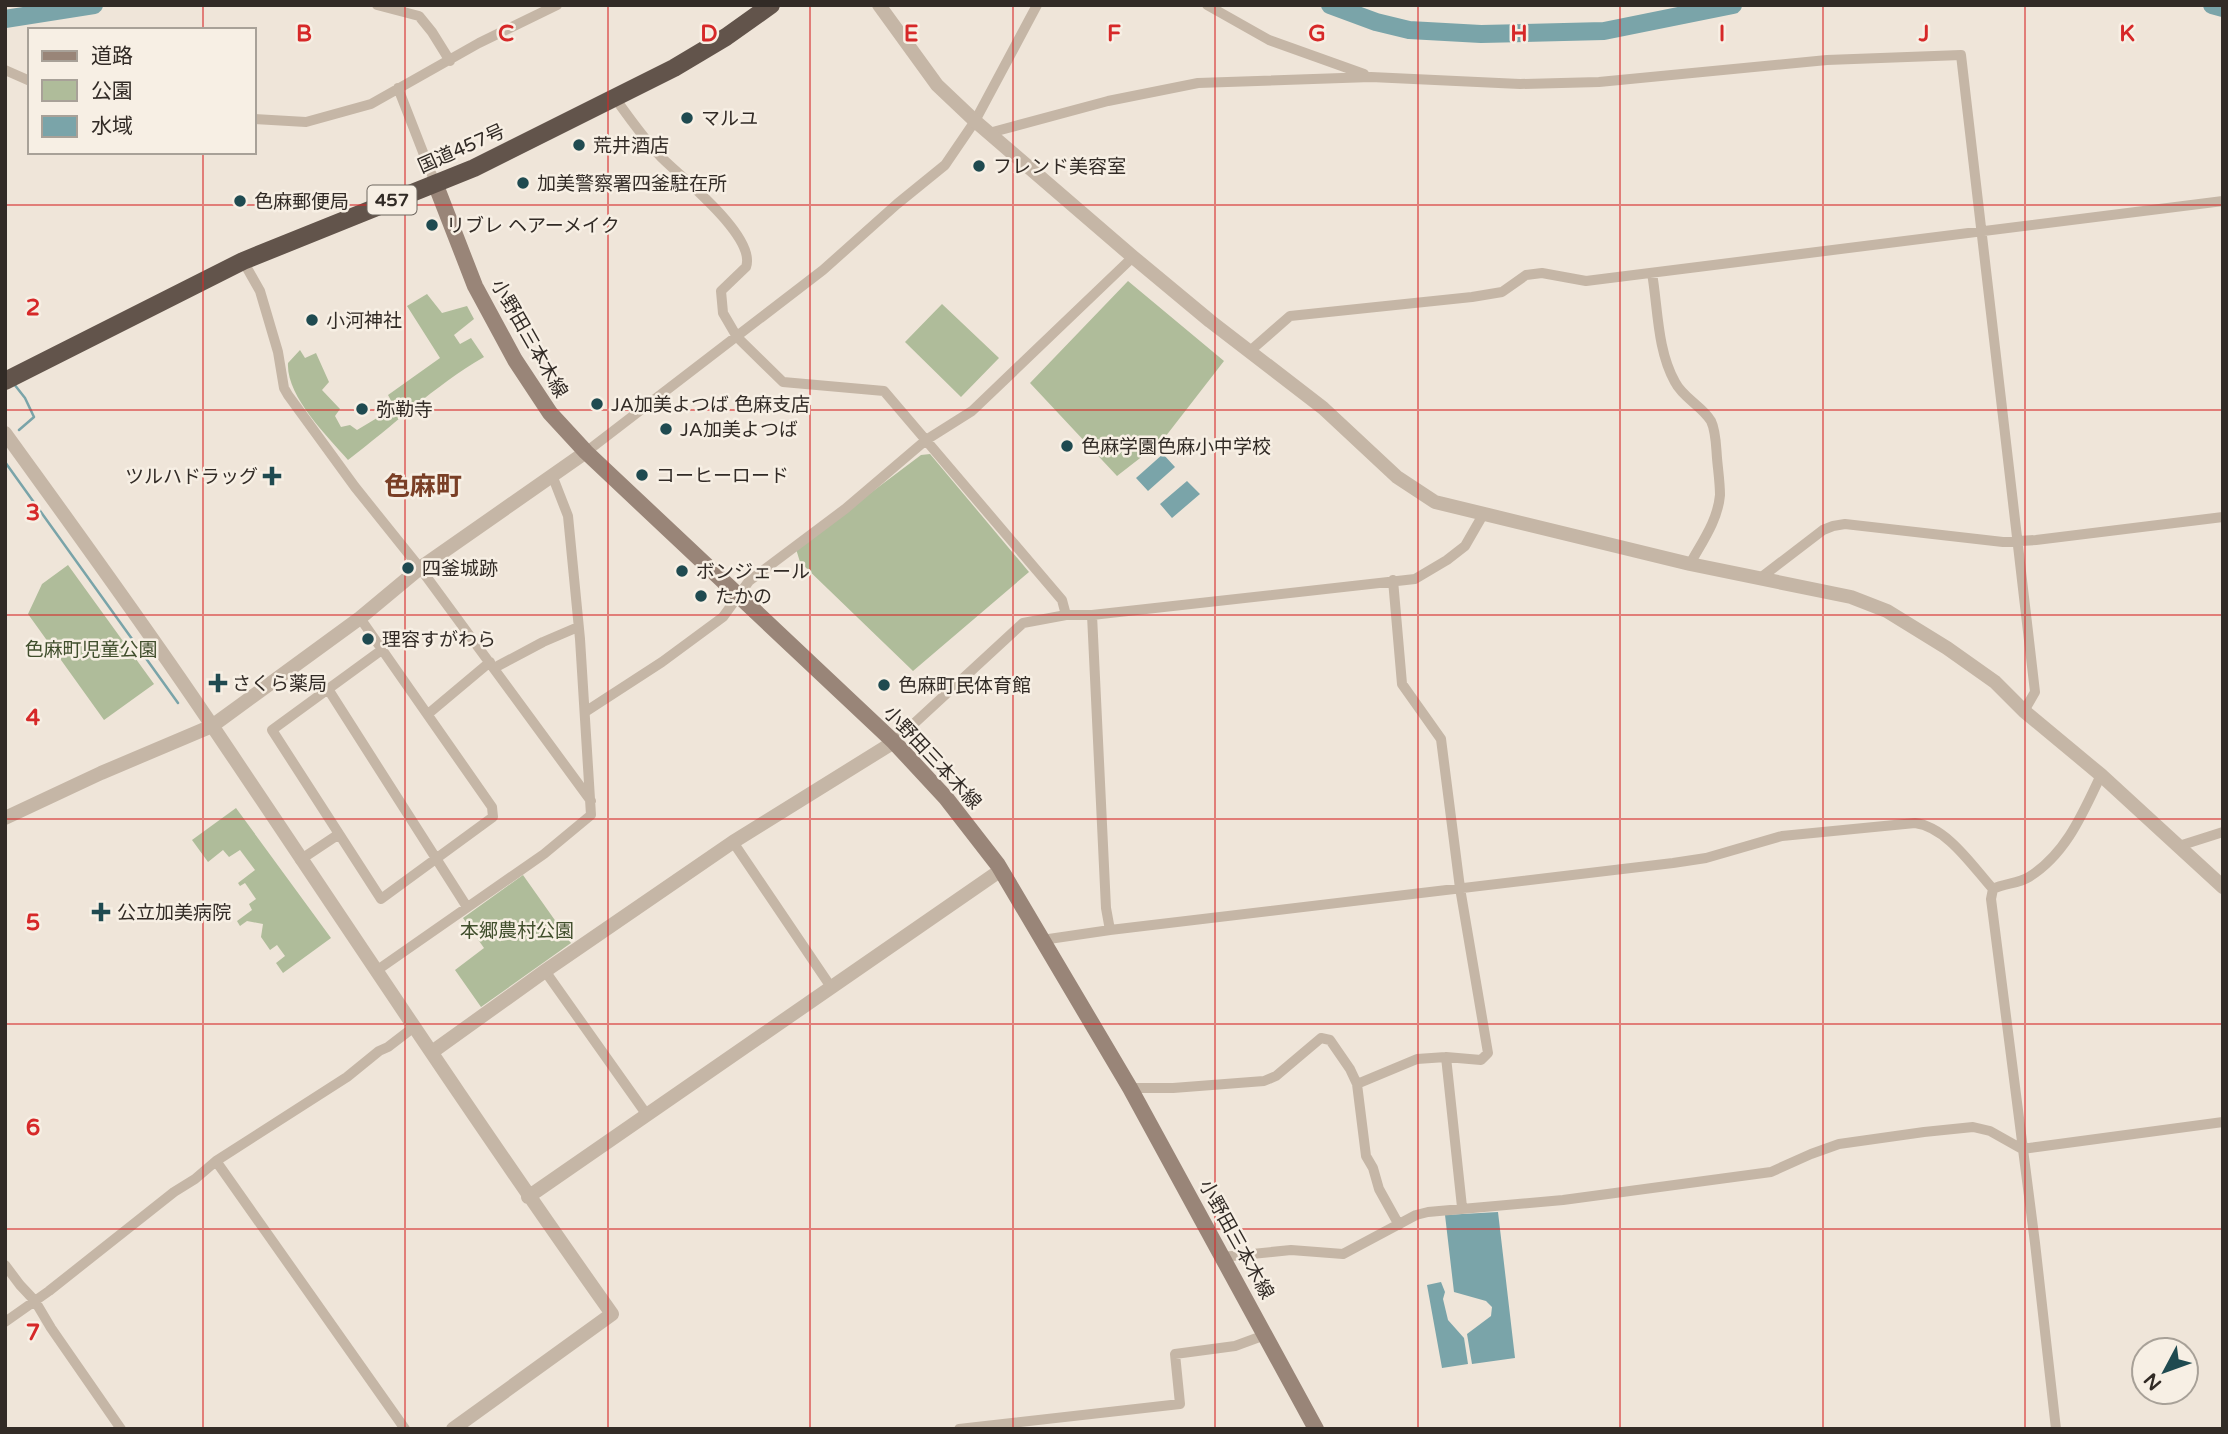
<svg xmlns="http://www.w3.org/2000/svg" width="2228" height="1434" font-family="'Varela Round','Noto Sans JP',sans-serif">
<rect width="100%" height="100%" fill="#efe5d9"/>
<path fill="#afbc9a" d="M1128,281l96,80 -62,80 -45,35 -87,-93z
M427,294l15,19 25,-7 7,13 -20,16 6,9 11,-6 13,19c-50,29 -91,69 -136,103 -21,-24 -62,-64 -60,-97l12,-13 5,8 11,-5 13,29 -7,8 18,19 -5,7 6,11 9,-2 7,5 25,-15 -3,-11 4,-3 9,11 3,-4 -7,-13 52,-37 -33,-52z
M942,304l57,54 -38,39 -56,-55z
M930,454l99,118 -116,99 -113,-109 -4,-13 125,-94z
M68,565l86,119 -50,36 -76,-106 14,-30z
M236,808l95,130 -48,35 -7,-10 9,-7 -8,-11 -7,5 -9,-13 2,-13 -16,-3 -7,5 -3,-5 15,-11 -3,-6 7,-5 -11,-16 -5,3 -2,-3 17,-13 -15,-20 -11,7 -6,-7 -15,12 -16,-22z
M523,875l48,68 -90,64 -26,-37 29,-22 -21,-30z"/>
<path fill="#7aa4a9" d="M1163,454l12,13 -27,24 -12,-13z
M1187,481l13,13 -28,24 -12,-14z
M1498,1212l17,146 -43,6 -5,-30 24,-18 1,-9 -6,-6 -32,-9 -9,-77z
M1441,1282l4,10 -2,7 5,21 16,18 4,26 -26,4 -15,-83z"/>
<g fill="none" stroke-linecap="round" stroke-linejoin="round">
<path stroke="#7aa4a9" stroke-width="2.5" d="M14,384l11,14 9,19 -15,13
M5,462l173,241"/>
<path stroke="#7aa4a9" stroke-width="18" d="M1330,5l46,17 33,8 72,4 123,-3 129,-26
M2212,5l11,3
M5,19l89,-14"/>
<path stroke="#c5b6a6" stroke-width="10" d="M377,5l42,11 13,16 18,29
M1207,5l62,35 95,34
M5,70l25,11
M398,88l37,95
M615,98c15,21 29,41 47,60 20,20 95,79 84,109l-25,24 2,22 14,24 46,45 101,9 178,209 4,15
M254,119l52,3 65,-18 108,-61 78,-38
M989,133l119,-32 90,-18 173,-6 149,7 79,-2 228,-22 134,-5 74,637 -11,19
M243,261l17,30 18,61 6,36 4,7 67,92 65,81 171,233
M1652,273c6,35 5,77 23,109 8,16 27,24 36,39 5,10 5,25 6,37 1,12 3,25 3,37 -2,25 -18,47 -30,69
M1250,351l40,-35 182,-19 30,-5 24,-17 16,-2 44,8 637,-80
M586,452l237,-182 74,-66 48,-39 30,-44 62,-116
M1759,579l64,-49 10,-4 12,-2 158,18 33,-2 187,-23
M1092,615l14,293 4,22
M360,618l132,189 1,10 -112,82 -109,-169 111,-81
M494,668l49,-26 35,-15
M328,689l139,218
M585,712l77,-50 61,-45 26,-36 96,-72 81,-69 46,-29 161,-154
M428,714l62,-52
M894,742l129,-119 43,-8h26l323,-36 32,-19 18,-14 19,-33
M733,842l98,145
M2179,846l44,-14
M300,860l39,-26
M1993,889l-2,10 44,344 21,186
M1993,889c11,-6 25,-5 36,-12 37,-23 54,-64 72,-102
M1042,940l68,-10 563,-67 33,-5 76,-22 133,-13c32,4 58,44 78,66
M376,971l168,-117 47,-39 -11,-176 -12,-123 -16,-41
M545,971l102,144
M1446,1057l16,150
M1357,1084l60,-25 29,-2 35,3 7,-7 -28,-165 -19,-149 -39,-55 -9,-104
M1130,1088h43l91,-7 12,-5 45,-38 9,2 20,29 7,15 9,72 7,12 6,21 20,36
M216,1161l189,268
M1222,1257l69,-7 52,4 73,-39 12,-3 135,-12 208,-28 40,-18 28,-10 85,-12 49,-5 17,4 32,18 201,-27
M5,1265l15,20 15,16 16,27 70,101
M5,1322l44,-31 125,-99 21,-13 21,-18 131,-84 32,-26 9,-4 26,-20
M959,1429l221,-25 -5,-50 60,-8 30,-11"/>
<path stroke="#c5b6a6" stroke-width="14" d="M879,5l58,80 38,36 158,136 77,64 113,87 74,69 38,25 255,62 161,33 36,14 60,37 48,34 29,29 77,64 122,112
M5,433c70,97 141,194 208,294 132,196 262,394 399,587l-159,115
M5,818l96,-45 111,-47 148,-108 60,-50 166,-116
M432,1052l113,-81 188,-129 161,-100
M528,1197l473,-327"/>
<path stroke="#998578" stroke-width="16" d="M435,183l40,103 40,74 35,53 36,39 308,290 52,56 52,67 132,223 186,341"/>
<path stroke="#62544b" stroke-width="18" d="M5,381l238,-120 231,-93 200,-100 52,-31 45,-32"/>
</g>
<path fill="none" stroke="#d62828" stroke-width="2" stroke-opacity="0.55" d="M203,5v25M405,5v1424M608,5v1424M810,5v1424M1013,5v1424M1215,5v1424M1418,5v1424M1620,5v1424M1823,5v1424M2025,5v1424M203,152v1277M5,205h2218M5,410h2218M5,615h2218M5,819h2218M5,1024h2218M5,1229h2218"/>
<g fill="#1f4a50" stroke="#f7efe4" stroke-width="2.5">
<circle cx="687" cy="118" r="7"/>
<circle cx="579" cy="145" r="7"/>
<circle cx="979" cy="166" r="7"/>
<circle cx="523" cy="183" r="7"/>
<circle cx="240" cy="201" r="7"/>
<circle cx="432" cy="225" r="7"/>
<circle cx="312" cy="320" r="7"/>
<circle cx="597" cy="404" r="7"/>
<circle cx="362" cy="409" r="7"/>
<circle cx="666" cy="429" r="7"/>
<circle cx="1067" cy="446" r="7"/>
<circle cx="642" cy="475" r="7"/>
<path d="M268.5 465.5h7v7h7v7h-7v7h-7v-7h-7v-7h7z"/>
<circle cx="408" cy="568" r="7"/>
<circle cx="682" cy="571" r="7"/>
<circle cx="701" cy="596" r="7"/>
<circle cx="368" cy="639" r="7"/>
<path d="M214.5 672.5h7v7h7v7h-7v7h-7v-7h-7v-7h7z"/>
<circle cx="884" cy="685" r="7"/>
<path d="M97.5 901.5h7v7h7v7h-7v7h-7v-7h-7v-7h7z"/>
</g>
<g text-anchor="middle" stroke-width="5" stroke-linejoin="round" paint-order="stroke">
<rect fill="#f7efe4" stroke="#6d665f" stroke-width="2" x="367.5" y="185.5" width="49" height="29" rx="5"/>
<g font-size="18" font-weight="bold" fill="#322b26">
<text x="392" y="206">457</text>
</g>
<g font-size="19" fill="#322b26" stroke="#f7efe4" text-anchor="start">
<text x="701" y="125">マルユ</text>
<text x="593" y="152">荒井酒店</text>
<text x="993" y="173">フレンド美容室</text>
<text x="537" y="190">加美警察署四釜駐在所</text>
<text x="254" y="208">色麻郵便局</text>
<text x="446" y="232">リブレ ヘアーメイク</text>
<text x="326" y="327">小河神社</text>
<text x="611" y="411">JA加美よつば 色麻支店</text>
<text x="376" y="416">弥勒寺</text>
<text x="680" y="436">JA加美よつば</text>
<text x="1081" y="453">色麻学園色麻小中学校</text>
<text x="656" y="482">コーヒーロード</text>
<text x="258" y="483" text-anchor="end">ツルハドラッグ</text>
<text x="422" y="575">四釜城跡</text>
<text x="696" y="578">ボンジェール</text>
<text x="715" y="603">たかの</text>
<text x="382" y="646">理容すがわら</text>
<text x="232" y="690">さくら薬局</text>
<text x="898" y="692">色麻町民体育館</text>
<text x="117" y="919">公立加美病院</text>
</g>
<g font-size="19" fill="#322b26" stroke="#f7efe4">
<text transform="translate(461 148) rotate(-24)" y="7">国道457号</text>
<text transform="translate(530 338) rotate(60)" y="7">小野田三本木線</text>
<text transform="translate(933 757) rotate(47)" y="7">小野田三本木線</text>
<text transform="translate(1237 1239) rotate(61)" y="7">小野田三本木線</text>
</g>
<g font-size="19" fill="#404e2c" stroke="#f7efe4">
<text x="91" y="656">色麻町児童公園</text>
<text x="517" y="937">本郷農村公園</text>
</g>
<g font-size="26" font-weight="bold" fill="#7a3f26" stroke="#f7efe4">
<text x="423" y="495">色麻町</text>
</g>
</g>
<g font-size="23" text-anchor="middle" font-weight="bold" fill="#d62828" stroke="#f7efe4" stroke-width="5" stroke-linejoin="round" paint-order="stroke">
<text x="304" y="41">B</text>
<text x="506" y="41">C</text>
<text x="709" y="41">D</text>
<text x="911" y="41">E</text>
<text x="1114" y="41">F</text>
<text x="1317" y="41">G</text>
<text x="1519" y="41">H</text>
<text x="1722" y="41">I</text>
<text x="1924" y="41">J</text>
<text x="2127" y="41">K</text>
<text x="33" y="315">2</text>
<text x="33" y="520">3</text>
<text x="33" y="725">4</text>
<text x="33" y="930">5</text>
<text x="33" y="1135">6</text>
<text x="33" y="1340">7</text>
</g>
<rect width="2228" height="1434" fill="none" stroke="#322b26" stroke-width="14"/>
<rect x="28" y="28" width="228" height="126" fill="#f7efe4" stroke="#a8a198" stroke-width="2"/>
<rect x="42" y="51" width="35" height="10" fill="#998578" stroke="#a8a198" stroke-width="2"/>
<text x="91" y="63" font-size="21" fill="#322b26">道路</text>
<rect x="42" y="80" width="35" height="21" fill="#afbc9a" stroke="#a8a198" stroke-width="2"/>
<text x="91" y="98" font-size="21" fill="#322b26">公園</text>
<rect x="42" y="116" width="35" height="21" fill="#7aa4a9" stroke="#a8a198" stroke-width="2"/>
<text x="91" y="133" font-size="21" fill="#322b26">水域</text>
<g transform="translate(2165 1371) rotate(229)"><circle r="33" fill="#f7efe4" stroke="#a8a198" stroke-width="2"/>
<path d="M0-5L12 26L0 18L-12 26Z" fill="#1f4a50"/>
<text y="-10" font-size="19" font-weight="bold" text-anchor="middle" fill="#322b26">N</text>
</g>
</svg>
